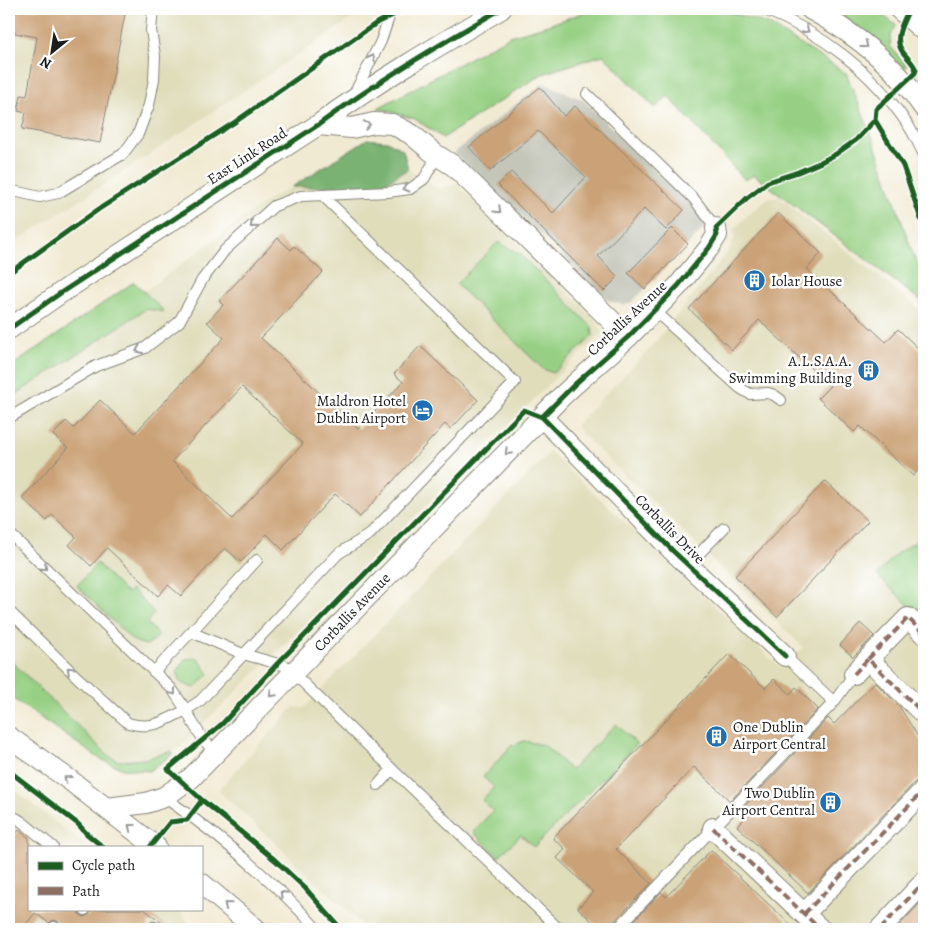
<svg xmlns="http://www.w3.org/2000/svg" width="933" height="938" font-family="Alegreya,serif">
<rect width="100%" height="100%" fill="#fff"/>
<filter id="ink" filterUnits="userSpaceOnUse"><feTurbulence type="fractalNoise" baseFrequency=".02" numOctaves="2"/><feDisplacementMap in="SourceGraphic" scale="10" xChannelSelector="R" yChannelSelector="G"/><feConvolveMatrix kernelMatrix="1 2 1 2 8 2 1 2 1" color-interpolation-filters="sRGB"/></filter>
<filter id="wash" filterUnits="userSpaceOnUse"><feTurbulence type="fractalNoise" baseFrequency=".0096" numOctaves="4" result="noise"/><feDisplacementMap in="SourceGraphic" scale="20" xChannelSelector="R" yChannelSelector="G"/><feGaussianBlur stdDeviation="1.12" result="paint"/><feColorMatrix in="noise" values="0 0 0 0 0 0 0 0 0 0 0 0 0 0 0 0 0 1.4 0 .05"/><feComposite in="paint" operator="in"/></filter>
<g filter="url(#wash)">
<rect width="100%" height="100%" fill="#f1ead3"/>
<path fill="#e0ddbb" d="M9,9h350l-2,6 -204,137 -144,94z
M408,169l30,20 19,-5 141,138 4,11 -12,11 -412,405 -33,10 -27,2 -9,-5 -100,-97v-278l136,-90 112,-83 16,-11 19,-10 87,-1z
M779,197l145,116v616h-559l-13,-14 -134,-125 76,-83 10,1 246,-256 232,217 21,-22 -223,-215 -4,-7 78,-81 76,-95 5,-13 -2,-6 15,-15 19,-16z
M11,787l76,60h-58v62h149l16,20h-185v-140z"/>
<path fill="#c4c6b9" d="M543,83l40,17 126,123 -77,79 -8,3 -15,-4 -69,-68 -86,-80z"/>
<path fill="#97d084" stroke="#5a7650" d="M600,9h120l48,15 78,49 27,66 40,115 11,23v26l-170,-128 -9,5 -77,-84 -13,12 -52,-53 -61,19 -99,64 -28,-19 -37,-11 132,-72 38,-11 40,-14z
M835,9h39l22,16 -5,11 -1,10 17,20 -4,4 -29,-30z
M498,242l23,13 71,72 1,9 -40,37 -10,-4 -87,-85z
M134,282l31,30 -19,-3 -137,90v-31z
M924,537v83l-47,-45 20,-22z
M97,563l26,27 5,3 4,-4 22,24 -7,10 12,13 -12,9 -5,-1 -10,-4 -55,-54z
M198,658l11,16 -14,14 -12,-4 -4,-3 -2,-10 8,-12z
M9,659l100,97 9,5 27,-2 27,-8 1,3 -24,17 -26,-2 -23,-10 -91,-63z
M616,724l21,20 -103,103 -13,-12 -23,22 -25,-25 20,-21 -11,-11 12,-13 -11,-10 28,-31 13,-5 20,4 27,25z"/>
<path fill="#79b272" stroke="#4a6747" d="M367,139l20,2 16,9 5,19 -29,17 -87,1z"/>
<g id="blocks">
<path fill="#cba277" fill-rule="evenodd" d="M9,9h117l-26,134 -78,-14 4,-16 -8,-2 3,-16 6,1 10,-59 -28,-5z
M540,87l24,29 11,-10 109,104 -18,20 -22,-21 -46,47 20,21 -14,14 -106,-106 13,-13 42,41 33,-36 -48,-46 -48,40 -21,-24z
M778,213l43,40 -14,16 79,73 12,-13 26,25v110l-11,12 -53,-50 -6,6 -36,-34 12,-12 -71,-66 -27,30 -43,-41z
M672,228l16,16 -43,45 -17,-16z
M278,238l13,12 3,-4 29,26 -62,66 97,91 45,-47 -9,-8 26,-28 58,54 -27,29 -6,-5 -85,93 -25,-23 -52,56 -16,-16 -26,28 -16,-14 -44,48 -13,-11 -10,11 -51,-48 -16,18 -22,-21 7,-8 -24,-22 -5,6 -25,-23 46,-50 -15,-13 13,-14 8,7 26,-28 35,33 89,-95 -17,-16 16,-17 -4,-4zM242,387l61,57 -71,75 -60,-58z
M825,481l43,40 -91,96 -42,-41z
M860,623l14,13 -21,21 -13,-12z
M729,654l36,34 9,-9 16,15 6,-7 22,22 -88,92 -36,-34 -78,82 35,34 -39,41 -2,5h-10l-22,-21 15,-16 -36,-34 8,-9 -12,-11z
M875,682l24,24 25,40v32l-9,4 -107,111 -71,-67 9,-9 -6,-6 88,-93 6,6z
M19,830l10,8v71h48l2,5 5,3 5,-2 3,-6h52l26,20h-6l-2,-5 -9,-3 -4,2 -2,6h-87v-5l-3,-3 -4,-1 -4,3 -14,-10 -13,16h-13v-87z
M711,850l84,79h-169l35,-37 5,5z
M924,899v30h-28z"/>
</g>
</g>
<g filter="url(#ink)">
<use href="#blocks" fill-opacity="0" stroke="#868378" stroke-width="1"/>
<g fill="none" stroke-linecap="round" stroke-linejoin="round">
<defs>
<path id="lane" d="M763,9c58,23 110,63 145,116 6,9 11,20 16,30
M587,94l107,105 22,29
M353,96l28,-55 8,-24v-8
M9,190l31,7 18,-4 65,-39 15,-20 11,-29 5,-26 1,-23 -4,-26 2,-21
M655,311l85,77 10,6 18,-1 6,2 7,5
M9,418l87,-52 49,-18 34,-26 23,-42 23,-30 49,-44 27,-10 87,-4 22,-3 14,-10 8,-14 3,-11
M9,533l163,156 14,21c-22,11 -33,20 -58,13l-50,-45 -69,-67
M688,565l36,-37
M191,632l66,-72
M785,656l49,46
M154,672l37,-40 52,22 43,12 106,103 167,160
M215,753c-12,-13 -21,-26 -29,-43l14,-9 138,-147 32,-20 145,-152 -193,-187
M378,785l14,-16
M164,797c56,39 108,82 153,132
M9,814l12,7 32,26
M84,909l1,1
M154,928l3,1
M53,929l1,-2
M617,929l217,-227 20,-28"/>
<path id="street" d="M810,9c35,19 69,44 95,74 7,8 13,17 19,25
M899,9l25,22
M318,125l34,3 22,-5 18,1 19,10 24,20 19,12 174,171
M9,329l53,-37 256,-167c58,-43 121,-80 183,-116
M542,417l131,134 112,105
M868,659l40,-41 16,16
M854,674l14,-15 56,55
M9,737l62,44 85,66
M107,808l39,-5 18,-6 27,-19 370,-381 14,-13 53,-47 50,-51 31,-38 8,-13 -1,-7
M713,828l107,101
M201,883l55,46
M804,914l120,-124
M880,929l44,-47"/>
</defs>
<use href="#lane" stroke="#868378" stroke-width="12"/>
<use href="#street" stroke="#868378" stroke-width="22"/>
<use href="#lane" stroke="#fff" stroke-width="10"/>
<use href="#street" stroke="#fff" stroke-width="20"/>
<path stroke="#8d6e63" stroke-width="4" stroke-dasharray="8 4" stroke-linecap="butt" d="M868,659l40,-41 16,16
M854,674l14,-15 56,55
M713,828l107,101
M804,914l120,-124
M880,929l44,-47"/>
<defs>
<path id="cycleway" d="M909,9c-5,12 -16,29 -7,42 4,6 11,11 14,19l-1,3 -39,36 -1,11 28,46 21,62
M9,273l90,-64 136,-87 143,-100 28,-13
M9,329l53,-37 256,-167c58,-43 121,-80 183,-116
M542,417l33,-33 53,-47 50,-51 31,-38 8,-13 -1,-7 31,-30 21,-16 30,-10 21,-9 17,-9 20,-14 19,-20
M9,771l69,53 9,10 16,13
M202,800l73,60 30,28 36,41
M150,847l20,-25 17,-2 15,-20 -34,-31 54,-45 56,-61 246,-253 18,7 131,134 112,105"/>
</defs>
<use href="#cycleway" stroke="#fff" stroke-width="8"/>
<use href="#cycleway" stroke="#1b5e20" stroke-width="5"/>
</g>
<defs><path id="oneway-chevron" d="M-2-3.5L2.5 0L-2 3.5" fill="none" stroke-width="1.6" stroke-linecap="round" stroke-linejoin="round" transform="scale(1.25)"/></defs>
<g stroke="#999">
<use href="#oneway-chevron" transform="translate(806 30) rotate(31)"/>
<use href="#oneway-chevron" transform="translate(865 45) rotate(38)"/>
<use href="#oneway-chevron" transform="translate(372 58) rotate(-63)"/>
<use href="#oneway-chevron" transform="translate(367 125) rotate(-11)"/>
<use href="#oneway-chevron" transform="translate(406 188) rotate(166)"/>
<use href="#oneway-chevron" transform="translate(498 210) rotate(44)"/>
<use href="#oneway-chevron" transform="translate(253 225) rotate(139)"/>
<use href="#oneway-chevron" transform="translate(139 350) rotate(157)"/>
<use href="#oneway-chevron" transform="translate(508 452) rotate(134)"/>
<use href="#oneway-chevron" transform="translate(44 567) rotate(44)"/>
<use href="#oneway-chevron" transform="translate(70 670) rotate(-136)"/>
<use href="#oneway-chevron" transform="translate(173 692) rotate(53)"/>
<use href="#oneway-chevron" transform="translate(272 694) rotate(134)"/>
<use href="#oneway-chevron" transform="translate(67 779) rotate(-144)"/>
<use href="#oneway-chevron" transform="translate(131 827) rotate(-142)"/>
<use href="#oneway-chevron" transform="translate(283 894) rotate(-135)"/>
<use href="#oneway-chevron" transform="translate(227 905) rotate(-140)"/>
</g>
</g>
<defs>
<symbol id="building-disc" viewBox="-11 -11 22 22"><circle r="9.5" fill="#1f6fb2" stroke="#fff"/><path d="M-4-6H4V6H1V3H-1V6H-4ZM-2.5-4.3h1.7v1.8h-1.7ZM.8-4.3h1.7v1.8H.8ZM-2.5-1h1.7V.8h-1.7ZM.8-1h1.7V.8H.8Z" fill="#fff"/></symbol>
<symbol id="hotel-disc" viewBox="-11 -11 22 22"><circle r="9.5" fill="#1f6fb2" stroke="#fff"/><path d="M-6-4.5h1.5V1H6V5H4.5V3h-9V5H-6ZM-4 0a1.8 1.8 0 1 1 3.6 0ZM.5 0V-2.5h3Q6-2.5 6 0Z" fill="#fff"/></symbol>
</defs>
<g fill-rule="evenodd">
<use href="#building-disc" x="742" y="268" width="25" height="25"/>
<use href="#building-disc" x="856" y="358" width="25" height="25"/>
<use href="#hotel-disc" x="410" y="398" width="25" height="25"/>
<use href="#building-disc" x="704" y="724" width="25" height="25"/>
<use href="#building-disc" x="818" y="790" width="25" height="25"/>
</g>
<g text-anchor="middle" stroke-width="5" stroke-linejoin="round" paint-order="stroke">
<g font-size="15" fill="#1c1c1c" stroke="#fff">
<text transform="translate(247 156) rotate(-33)" y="5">East Link Road</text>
<text transform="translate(627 318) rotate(-43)" y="5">Corballis Avenue</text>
<text transform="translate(670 529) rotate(45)" y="5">Corballis Drive</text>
<text transform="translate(352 612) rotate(-46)" y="5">Corballis Avenue</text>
</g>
<g font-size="15" fill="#1c1c1c" stroke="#fff" text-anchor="end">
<text x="771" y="286" text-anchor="start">Iolar House</text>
<text x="852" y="366">A.L.S.A.A.<tspan x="852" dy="17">Swimming Building</tspan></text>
<text x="406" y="406">Maldron Hotel<tspan x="406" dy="17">Dublin Airport</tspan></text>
<text x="733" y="732" text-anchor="start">One Dublin<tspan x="733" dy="17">Airport Central</tspan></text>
<text x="815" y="798">Two Dublin<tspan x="815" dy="17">Airport Central</tspan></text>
</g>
</g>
<rect width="933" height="938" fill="none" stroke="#fff" stroke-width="30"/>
<rect x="28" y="846" width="175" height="65" fill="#ffffff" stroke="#a4a4a4"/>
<rect x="38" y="862" width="25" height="8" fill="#1b5e20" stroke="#a4a4a4"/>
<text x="72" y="870" font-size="15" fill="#1c1c1c">Cycle path</text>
<rect x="38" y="887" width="25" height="8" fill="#8d6e63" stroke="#a4a4a4"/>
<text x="72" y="896" font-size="15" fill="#1c1c1c">Path</text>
<g transform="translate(52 52) rotate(210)" stroke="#ffffff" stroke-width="4" paint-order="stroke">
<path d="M0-4L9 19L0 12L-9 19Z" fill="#1c1c1c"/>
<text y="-8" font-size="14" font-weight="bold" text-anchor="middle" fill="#1c1c1c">N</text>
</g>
</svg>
